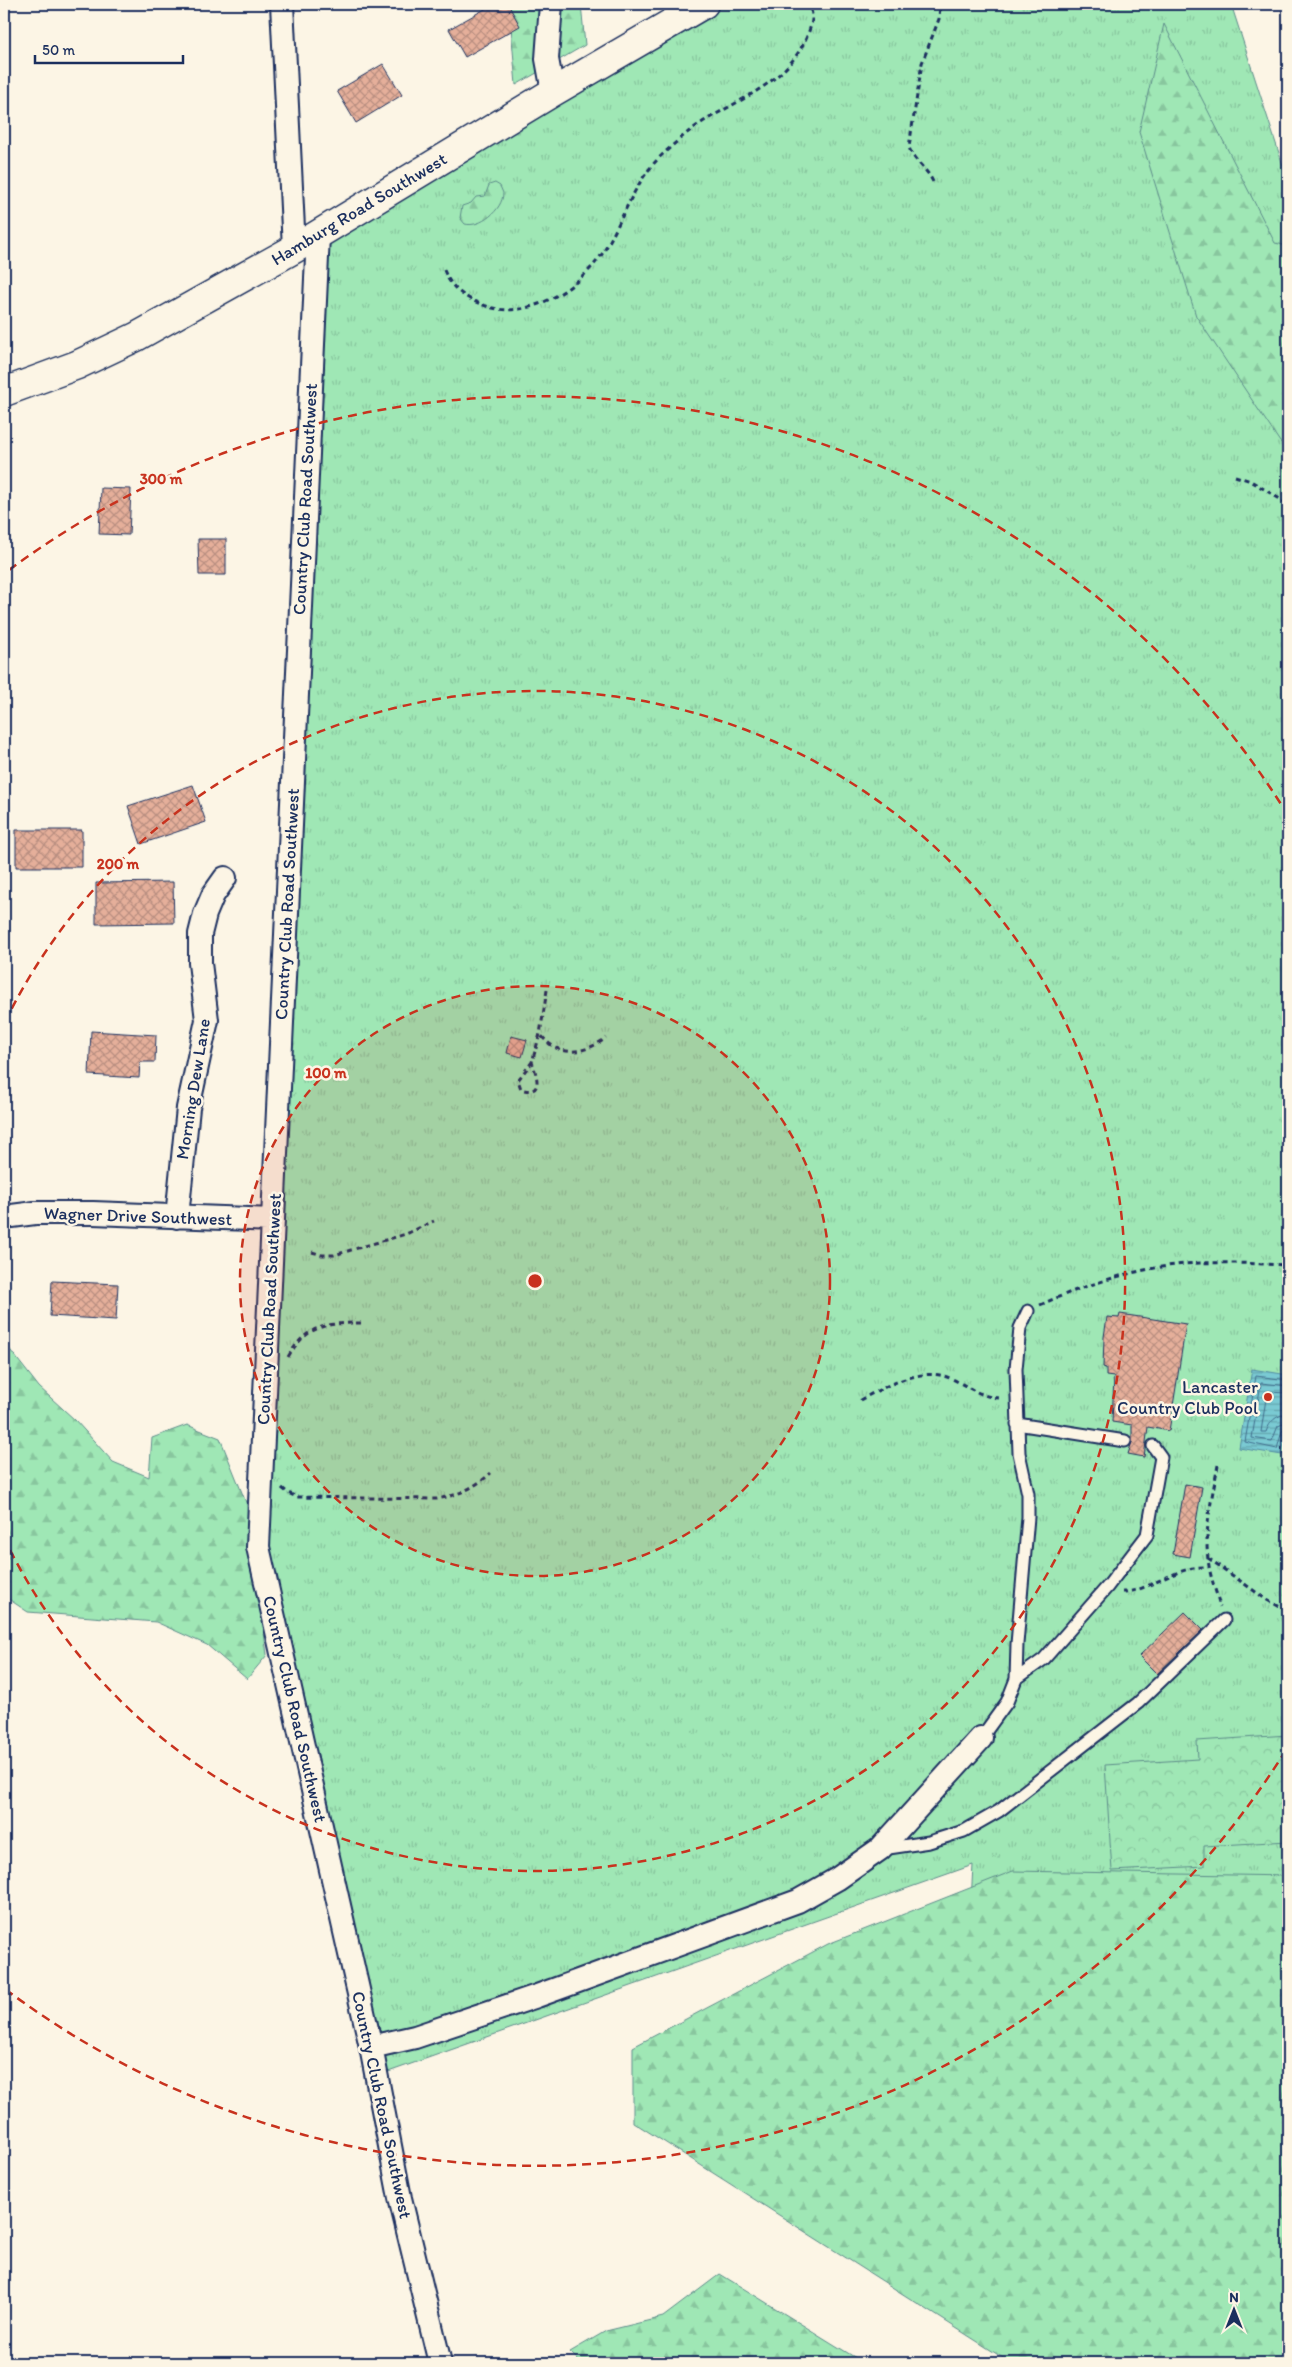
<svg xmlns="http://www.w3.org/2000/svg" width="1292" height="2367" font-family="Itim,sans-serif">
<defs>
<pattern id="grass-tufts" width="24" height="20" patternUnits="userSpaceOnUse" patternTransform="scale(1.25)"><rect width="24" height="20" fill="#9fe7b5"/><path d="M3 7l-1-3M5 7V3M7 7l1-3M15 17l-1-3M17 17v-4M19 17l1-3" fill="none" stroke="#88c69e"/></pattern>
<pattern id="forest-firs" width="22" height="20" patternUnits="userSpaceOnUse" patternTransform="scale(1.25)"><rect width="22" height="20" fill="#9fe7b5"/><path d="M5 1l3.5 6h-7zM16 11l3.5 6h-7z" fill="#88c69e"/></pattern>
<pattern id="park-crowns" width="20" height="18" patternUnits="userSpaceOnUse" patternTransform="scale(1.25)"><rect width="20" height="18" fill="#9fe7b5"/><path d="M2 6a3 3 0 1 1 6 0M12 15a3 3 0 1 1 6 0" fill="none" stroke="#88c69e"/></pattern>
<pattern id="water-rules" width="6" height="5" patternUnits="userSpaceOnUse" patternTransform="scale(1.25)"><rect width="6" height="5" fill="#7acad3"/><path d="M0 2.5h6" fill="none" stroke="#63a4ae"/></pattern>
<pattern id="building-cross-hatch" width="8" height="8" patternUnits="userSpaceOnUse" patternTransform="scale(1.25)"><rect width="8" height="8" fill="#e5af9a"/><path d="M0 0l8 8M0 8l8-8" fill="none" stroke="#b98f81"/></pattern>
</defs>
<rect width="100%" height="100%" fill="#fcf5e5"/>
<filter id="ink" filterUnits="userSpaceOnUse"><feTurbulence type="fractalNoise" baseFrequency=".02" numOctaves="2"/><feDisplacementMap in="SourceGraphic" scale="10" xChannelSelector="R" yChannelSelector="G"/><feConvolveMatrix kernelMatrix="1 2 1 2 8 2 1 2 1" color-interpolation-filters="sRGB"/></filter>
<g filter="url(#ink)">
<path fill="url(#grass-tufts)" stroke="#5d8b8a" d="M704,4h527l57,177v1733l-317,-12 2,-37 -596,211 -119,-529 60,-1312z"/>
<path fill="url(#forest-firs)" stroke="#5d8b8a" d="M509,4h72l4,41 -69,40z
M1164,24l111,219 13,3v200l-8,-4 -84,-126 -57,-184z
M495,183l5,3 3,7c0,17 -23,35 -38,31l-5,-6 2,-12 9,-3 5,-6 9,-1 4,-11z
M4,1342l35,45 36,33 38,42 36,15 3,-39 35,-13 33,13 27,67 20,150 -20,24 -40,-34 -51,-23 -128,-10 -24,-16z
M1013,1871l275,5v487h-277l-378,-241v-75l195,-103z
M720,2274l144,89h-283l-11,-11 36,-21 57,-14z"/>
<path fill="url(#park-crowns)" stroke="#5d8b8a" d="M1288,1735v106l-84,5v20l-92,5 -7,-106 93,-6 -1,-18z"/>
<path fill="url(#water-rules)" stroke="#548ca4" d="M1252,1369l36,6v44l-6,36 -43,-7z"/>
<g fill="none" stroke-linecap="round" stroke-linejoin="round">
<path stroke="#416d8d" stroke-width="1" d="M1288,1380l-32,-4 -11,66 32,7 5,-18 6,-3
M1288,1386l-27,-3 -9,55 20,3 6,-15 10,-4
M1288,1393l-21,-1 -6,40h5c4,-11 10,-17 22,-18"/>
</g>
<path fill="url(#building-cross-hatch)" stroke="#1b2f5e" d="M494,4h14l12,22 -55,31 -16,-28z
M383,64l19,31 -46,28 -19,-32z
M101,488l30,1 -2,46 -30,-1z
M198,539h28v36h-27z
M193,785l13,37 -65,22 -13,-38z
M16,830h66v37h-66z
M173,882l1,41 -78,1v-41z
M91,1031l65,4 -1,27h-15l-1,16 -50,-3z
M511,1036l16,4 -5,17 -15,-4z
M52,1281l66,3 -2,36 -66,-4z
M1120,1314l66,10 -17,107 -21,-4 -4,30 -16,-3 4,-12v-17l-20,-3 2,-45 -8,-1v-8l-3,-1 1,-30 3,-20 12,1z
M1185,1484l17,3 -12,70 -17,-3z
M1185,1612l18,18 -46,44 -18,-18z"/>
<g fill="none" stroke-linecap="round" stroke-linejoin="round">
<defs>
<path id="service" d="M1017,1424l108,17
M1016,1679l28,-20 64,-73 39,-51 14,-78 -8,-11
M981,1738l26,-36 9,-23 1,-35 11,-127v-23l-9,-41 -3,-84 4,-41 8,-17
M882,1849l47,-7 35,-11 35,-20 139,-108 86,-83"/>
<path id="minor" d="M282,4l12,245
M551,4l-4,55 6,33
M318,235l-60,1312 113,500 29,151 40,165
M4,1217l31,-4h58l180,7
M177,1217l11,-109 19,-88 -7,-57v-29l5,-20 8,-19 12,-17
M371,2047l44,-10 122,-41 261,-95 39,-22 43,-30 101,-111"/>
<path id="tertiary" d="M4,392l73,-27 59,-28 158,-88 259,-157 151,-88"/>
</defs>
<use href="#service" stroke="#1b2f5e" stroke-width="15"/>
<use href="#minor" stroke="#1b2f5e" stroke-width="26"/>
<use href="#tertiary" stroke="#1b2f5e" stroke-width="31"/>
<path stroke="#1b2f5e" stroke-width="3" stroke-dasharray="5 4" stroke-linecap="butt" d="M933,182c-6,-14 -20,-21 -24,-35l13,-84 17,-44 1,-15
M444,270c8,21 24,30 45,37 42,13 93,-21 115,-56 20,-33 30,-70 59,-97 11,-10 23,-21 35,-29 40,-26 89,-41 109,-89 5,-12 8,-21 1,-32
M1235,476l16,5 37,23
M547,990l-7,44 -8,28c4,11 13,35 -11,27l-3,-9 14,-18 8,-28c19,25 44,20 66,4
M1282,1148l6,-1
M312,1252l10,3h12l72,-21 28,-13
M1040,1305c49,-22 106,-40 160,-42 29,-1 59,1 88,2
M288,1357c19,-33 40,-34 76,-34
M860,1400c26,-14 63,-35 92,-21 18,8 29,19 50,19
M1218,1465c-6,33 -15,67 -9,101 2,14 8,27 11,41
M282,1488l6,5 9,4 140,2c22,-4 37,-11 54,-26
M1208,1558l59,42 21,11
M1122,1592c25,1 54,-27 86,-25"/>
<use href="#service" stroke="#fcf5e5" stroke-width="11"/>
<use href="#minor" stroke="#fcf5e5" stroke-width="22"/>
<use href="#tertiary" stroke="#fcf5e5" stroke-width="28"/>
</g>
</g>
<circle cx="535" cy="1281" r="295" fill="#c8321e" fill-opacity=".12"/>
<g fill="none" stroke="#c8321e" stroke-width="2.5" stroke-dasharray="9 6">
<circle cx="535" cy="1281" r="295"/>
<path d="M5 1022A590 590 0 1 1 5 1540"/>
<path d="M1286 1750A885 885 0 0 1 9 1992M9 570A885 885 0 0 1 1286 812"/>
</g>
<circle fill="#c8321e" stroke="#fcf5e5" stroke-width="2" cx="1268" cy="1397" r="5"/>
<g text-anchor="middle" stroke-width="5" stroke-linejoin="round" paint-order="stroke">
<g font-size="18" fill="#1b2f5e" stroke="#fcf5e5">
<text transform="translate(359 209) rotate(-31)" y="6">Hamburg Road Southwest</text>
<text transform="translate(305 499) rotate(-87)" y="6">Country Club Road Southwest</text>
<text transform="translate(287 904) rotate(-87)" y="6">Country Club Road Southwest</text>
<text transform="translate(193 1089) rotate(-81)" y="6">Morning Dew Lane</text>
<text transform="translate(138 1216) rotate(2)" y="6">Wagner Drive Southwest</text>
<text transform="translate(269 1309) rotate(-87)" y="6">Country Club Road Southwest</text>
<text transform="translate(295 1709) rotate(77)" y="6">Country Club Road Southwest</text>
<text transform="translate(382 2105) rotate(78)" y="6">Country Club Road Southwest</text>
</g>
<g font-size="18" fill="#1b2f5e" stroke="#fcf5e5" text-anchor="end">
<text x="1258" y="1393">Lancaster<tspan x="1258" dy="21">Country Club Pool</tspan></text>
</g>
</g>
<circle cx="535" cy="1281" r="8" fill="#c8321e" stroke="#fcf5e5" stroke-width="2.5"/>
<g font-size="15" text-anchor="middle" font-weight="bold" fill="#c8321e" stroke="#fcf5e5" stroke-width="5" stroke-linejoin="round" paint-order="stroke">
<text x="161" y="484">300 m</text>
<text x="118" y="869">200 m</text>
<text x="326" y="1078">100 m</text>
</g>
<rect width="1292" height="2367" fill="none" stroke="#fcf5e5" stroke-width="20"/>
<rect x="10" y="10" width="1272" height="2347" fill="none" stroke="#1b2f5e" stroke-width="2" filter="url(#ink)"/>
<g transform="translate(1234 2310)" stroke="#fcf5e5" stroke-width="4" paint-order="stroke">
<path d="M0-4L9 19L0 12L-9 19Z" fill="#1b2f5e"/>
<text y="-8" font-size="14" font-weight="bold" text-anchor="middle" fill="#1b2f5e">N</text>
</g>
<path d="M35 55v8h148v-8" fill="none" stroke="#1b2f5e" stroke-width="2.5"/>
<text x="42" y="55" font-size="15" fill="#1b2f5e" stroke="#fcf5e5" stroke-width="4" paint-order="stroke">50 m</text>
</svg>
